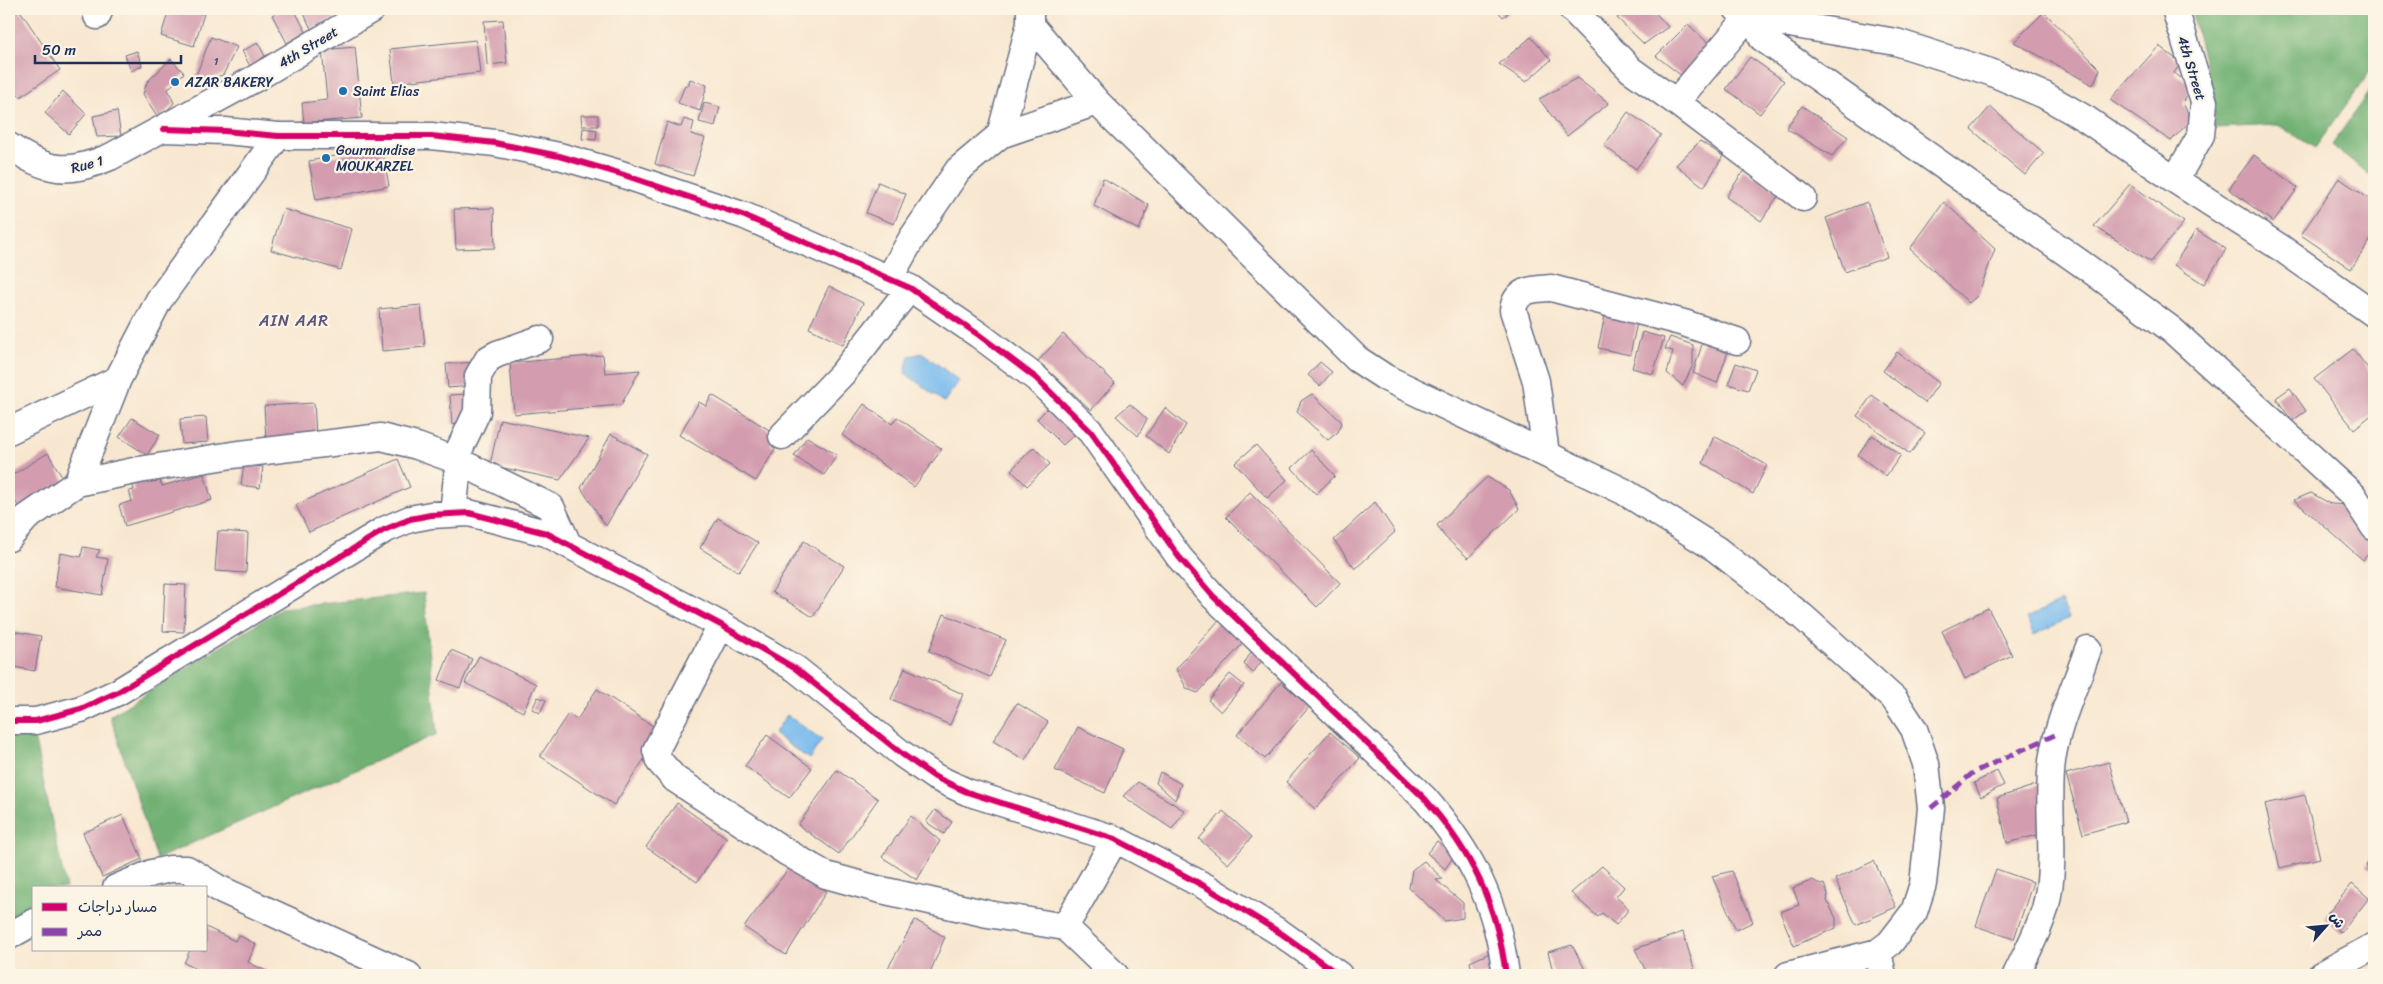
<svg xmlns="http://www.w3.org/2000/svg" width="2383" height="984" font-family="Sriracha,'Playpen Sans Arabic',sans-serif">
<rect width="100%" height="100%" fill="#fcf5e5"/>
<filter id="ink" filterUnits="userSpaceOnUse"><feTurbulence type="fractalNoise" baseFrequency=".02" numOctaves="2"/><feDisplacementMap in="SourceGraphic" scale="10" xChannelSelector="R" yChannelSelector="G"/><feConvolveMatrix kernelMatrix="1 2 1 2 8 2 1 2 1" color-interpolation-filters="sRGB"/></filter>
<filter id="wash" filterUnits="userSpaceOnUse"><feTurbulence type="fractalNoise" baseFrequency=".0096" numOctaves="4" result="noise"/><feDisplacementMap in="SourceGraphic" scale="20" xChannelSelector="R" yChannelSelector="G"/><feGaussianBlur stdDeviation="1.12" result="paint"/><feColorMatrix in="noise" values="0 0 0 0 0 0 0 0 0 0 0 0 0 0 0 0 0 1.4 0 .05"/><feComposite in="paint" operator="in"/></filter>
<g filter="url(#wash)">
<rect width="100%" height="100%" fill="#f8e7d0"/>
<path fill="#6fb072" stroke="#457068" d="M2191,9h172l11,10v47l-59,82 -37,-23 -64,3v-28z
M2374,84v94l-42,-33z
M424,593l13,141 -280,125 -47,-143 172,-108z
M33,732l33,156h-32v25l-25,19v-197z"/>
<path fill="#79bbee" stroke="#4a75a6" d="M923,353l36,28 -15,21 -39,-29 4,-17z
M2061,601l8,17 -35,17 -8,-17z
M787,715l35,25 -13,19 -35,-25z"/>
<g id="blocks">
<path fill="#d39daf" d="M9,9h10l41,61 -40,27 -11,-16z
M169,9h15l20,5 -10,32 -33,-10z
M284,9h10l12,23 -19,11 -15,-28z
M302,9h34l3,7 -28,13z
M1496,9h17l-10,8z
M1627,9h25l16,18 -24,17 -27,-26z
M2044,12l56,57 -7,16 -79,-43z
M503,20l4,43 -20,2 -3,-44z
M1688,24l25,24 -26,32 -31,-24z
M211,37l26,10 -14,28 -30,8z
M1531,37l20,23 -25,22 -27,-18z
M476,40l4,33 -86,10 -4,-34z
M258,43l9,17 -16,8 -9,-17z
M2159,46l22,17 -7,10 19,13 -10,17 8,17 -20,21 -61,-41z
M355,47l7,71 -58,5 -2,-20 25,-3 -5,-50z
M137,51l5,15 -11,5 -6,-16z
M1750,57l34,24 -24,33 -34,-25z
M171,59l13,14 -16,16 6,14 -15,16 -16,-25 4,-12z
M1577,78l32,25 -42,33 -28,-37z
M690,79l17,6 -7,26 -22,-8 7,-18 3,1z
M63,91l23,23 -17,20 -24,-21z
M704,103l16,4 -5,19 -16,-4z
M1802,106l46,31 -16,19 -46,-28z
M1990,107l54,46 -19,22 -54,-46z
M117,111l4,25 -24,1 -4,-21z
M1628,112l33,23 -25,34 -32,-23z
M581,115h17v11h-16z
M684,119l10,3 -3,12 14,4 -12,38 -38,-12 12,-42 14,5z
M583,128l14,2 -1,10 -14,-1z
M1700,141l23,15 -19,31 -28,-22z
M382,147l7,39 -73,14 -7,-39z
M2254,155l44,33 -25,34 -44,-33z
M1744,170l36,23 -19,28 -35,-24z
M1103,178l46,27 -10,25 -45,-24z
M2339,178l35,24v33l-23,34 -50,-34z
M878,182l28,12 -12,30 -28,-11z
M2130,184l54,38 -33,40 -57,-36z
M1867,202l20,55 -42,15 -19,-54z
M1944,202l51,47 -17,46 -9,8 -59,-54z
M494,208l1,40 -39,1 -2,-40z
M283,209l69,20 -11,41 -70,-20z
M2196,230l30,19 -22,35 -30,-19z
M829,286l34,17 -20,42 -34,-17z
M421,305l4,42 -43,4 -3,-42z
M1606,311l32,7 -8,37 -32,-7z
M1642,332l22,6 -11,36 -21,-6z
M1063,334l52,49 -24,27 -53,-49z
M1670,337l23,8v20l-10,21 -16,-13 6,-22 -8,-2z
M1704,338l26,8 -13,37 -24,-10z
M2353,349l21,27v37l-20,16 -40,-50z
M1897,352l42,31 -14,20 -42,-32z
M603,355l2,18 35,-3 -19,35 -107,9 -4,-51z
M477,362l-5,24 -24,2 -2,-24z
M1320,362l12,10 -12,14 -12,-11z
M1736,363l20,7 -8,20 -20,-6z
M2290,388l16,23 -14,10 -16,-23z
M468,394l3,26 -19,5 -2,-30z
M1312,394l30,28 -4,10 -10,8 -31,-28 4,-11z
M712,395l64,39 -6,9 6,4 -20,34 -77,-46 20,-33 7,4z
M1872,395l53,38 -15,21 -53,-38z
M314,403l2,32 -50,4 -2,-33z
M864,404l28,20 5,-7 45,32 -28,38 -72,-52z
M1130,404l17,15 -9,17 -22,-20z
M1050,406l26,27 -13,12 -26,-26z
M1165,408l21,17 -17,29 -23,-18z
M206,417l2,25 -26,2 -2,-25z
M132,418l28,17 -13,20 -28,-18z
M500,419l89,19 -29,42 -70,-15z
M611,434l36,20 -41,72 -25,-38z
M1872,435l29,20 -15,21 -28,-21z
M1714,436l53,29 -14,29 -50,-31z
M807,437l30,18 -13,20 -30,-19z
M1256,445l31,35 -20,18 -32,-35z
M1034,447l16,17 -23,22 -16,-16z
M1311,450l24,26 -19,18 -24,-26z
M48,453l17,29 -45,27 -11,-18v-14z
M398,459l12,28 -101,45 -13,-27z
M244,464l19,3 -3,21 -19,-3z
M204,474l8,26 -87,26 -6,-21 13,-4 -3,-10 5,-1 -2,-8 26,-7 4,11z
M1487,477l22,13 10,19 -51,49 -23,-21 -8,-12z
M1250,492l90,91 -23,24 -91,-90z
M2311,493l20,11 23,1 20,26v16l-11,13 -69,-60z
M1375,502l20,30 -40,37 -21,-29z
M718,518l40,25 -19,29 -39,-24z
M218,531l30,2 -2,40 -31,-2z
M804,541l40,25 -31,51 -41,-25z
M83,547l17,3 -4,7 12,2 -6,36 -47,-8 5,-34 21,4z
M165,584l21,1 -2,47 -21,-1z
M1988,608l24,47 -47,24 -23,-48z
M944,614l62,26 -16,37 -61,-26z
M1219,620l4,2 1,4 5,-4 16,19 -47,52 -11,-4 -11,-20z
M11,631l30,5 -6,35 -26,-5z
M1254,647l14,5 -15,21 -9,-9z
M451,650l21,9 -12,29 -21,-8z
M479,656l57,28 -13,28 -58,-29z
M905,668l58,26 -13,31 -59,-26z
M1230,674l14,11 -23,27 -13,-12z
M1281,682l29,24 -45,53 -28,-24z
M597,689l65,43 -48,73 -74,-49 28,-42 9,6z
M538,697l8,3 -6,13 -8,-4z
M1017,703l31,19 -23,38 -32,-19z
M1078,727l45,22 -18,44 -50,-23z
M1330,732l30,26 -45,51 -29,-27z
M767,735l45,33 -23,30 -44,-32z
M2109,762l17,60 -43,12 -17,-60z
M837,770l41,29 -39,55 -41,-29z
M1997,771l7,14 -23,12 -7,-14z
M1160,772l21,12 -6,16 -19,-17z
M1138,782l47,29 -13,18 -49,-33z
M2042,783l-1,51 -34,9 -10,-45z
M2305,795l15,63 -40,10 -15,-64z
M677,803l50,35 -30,44 -51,-35z
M935,810l17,12 -8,12 -18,-12z
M1223,811l29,26 -24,27 -29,-25z
M123,815l19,44 -40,18 -19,-44z
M911,816l29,25 -23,39 -35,-23z
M1437,841l17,15 -9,13 -18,-16z
M2374,852v20l-8,-6z
M1424,861l19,18 -7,1 27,23v15l-18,3 -36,-33 3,-18z
M1874,861l22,46 -40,18 -21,-46z
M792,864l34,28 -40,63 -42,-28z
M1602,866l22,21 -8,10 13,12 -13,16 -14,-12 -4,4 -27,-24z
M1996,869l37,13 -19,57 -38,-13z
M1732,871l21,51 -17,8 -24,-54z
M1813,880l8,5 3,-1 4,10 -1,7 9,17v10l-42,18 -14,-34 19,-7 -6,-17z
M2352,884l17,14 -28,35 -17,-15z
M915,920l30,17 -16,38h-45z
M206,927l29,14 3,-6 18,9 -8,18 26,13h-65l-25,-12 6,-13h16z
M1683,932l13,43h-48l-13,-26z
M1572,945l16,30h-34l-6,-23z
M1496,950l4,25h-27l-3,-13z"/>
</g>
</g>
<g filter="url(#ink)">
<use href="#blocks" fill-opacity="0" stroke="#686f86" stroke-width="1"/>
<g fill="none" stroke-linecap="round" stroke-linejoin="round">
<defs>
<path id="minor" d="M1572,9l59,61 45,32 127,96
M1737,9l11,8 148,25 94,30 54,23 42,24 89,61 106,68 93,66
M2175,9l29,93 -3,33 -26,45
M97,16l3,-7
M1757,19l5,19 327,231 83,61 181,165 21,32
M1030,24l67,78 260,257 29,19 237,113 93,58 87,68 92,83 19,29 12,35 5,44 -8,76 -9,28 -24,31 -12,9 -90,23
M1676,102l72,-85
M164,129l61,2 53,5h153l64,7 64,13 59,17 127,43 165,72 69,47 57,43 55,54 88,125 34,39 212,203c47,54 72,105 81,176
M1000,135l97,-33
M9,146c39,26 57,29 101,11l146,-79 116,-69
M890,277l22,-39 46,-68 42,-35 30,-111v-12
M9,431l109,-52
M782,436l60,-62 68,-86
M1546,454l-10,-73 -23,-71c3,-21 20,-21 38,-22l133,35 53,18
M77,483l62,-13 93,-15 149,-18 36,9 41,15 93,46 17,37
M453,514l7,-66 17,-36 1,-36 10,-17 9,-5 43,-15
M9,538l17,-20 51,-35 41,-104 41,-79 119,-164
M721,625l-65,125 3,11 16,18 113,74 38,22 51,14 111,25 77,13 50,48
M9,721h27l45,-12 37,-17 266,-162 26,-11 21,-4 38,-2 77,20 175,92 75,44 106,85 33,23 32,15 148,47 91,48 76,47 57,41
M116,888l36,-15 18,-4h17l31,19 190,87
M1065,927l50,-88
M9,936l25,-14
M1878,952l5,23
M2016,975c10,-21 22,-43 29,-66 13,-48 1,-99 7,-148 5,-38 24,-76 36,-112
M2321,975l53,-29"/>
</defs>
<use href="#minor" stroke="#686f86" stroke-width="29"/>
<use href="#minor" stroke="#fff" stroke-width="26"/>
<path stroke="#8e44ad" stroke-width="5" stroke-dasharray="10 5" stroke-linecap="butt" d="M1931,808l43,-36 85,-39"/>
<defs>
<path id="cycleway" d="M164,129l61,2 53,5h153l64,7 64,13 59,17 127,43 165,72 69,47 57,43 55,54 88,125 34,39 212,203c47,54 72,105 81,176
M9,721h27l45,-12 37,-17 266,-162 26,-11 21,-4 38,-2 77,20 175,92 75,44 106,85 33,23 32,15 148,47 91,48 76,47 57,41"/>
</defs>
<use href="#cycleway" stroke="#fcf5e5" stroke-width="9"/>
<use href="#cycleway" stroke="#d6006c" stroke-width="6"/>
</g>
</g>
<g fill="#1f6fb2" stroke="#fcf5e5" stroke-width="2">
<circle cx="175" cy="82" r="5"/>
<circle cx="343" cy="91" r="5"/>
<circle cx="326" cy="158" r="5"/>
</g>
<g text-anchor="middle" stroke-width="4.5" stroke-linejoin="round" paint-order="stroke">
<g font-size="11" fill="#494a72">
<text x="216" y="65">1</text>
</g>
<g font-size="14" fill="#1b2f5e" stroke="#fcf5e5">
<text transform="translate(308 47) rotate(-31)" y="5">4th Street</text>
<text transform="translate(2192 68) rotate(73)" y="5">4th Street</text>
<text transform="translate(87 164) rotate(-15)" y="5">Rue 1</text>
</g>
<g font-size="14" fill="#1b2f5e" stroke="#fcf5e5" text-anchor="start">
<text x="185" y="87">AZAR BAKERY</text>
<text x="353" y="96">Saint Elias</text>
<text x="336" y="155">Gourmandise<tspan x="336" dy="16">MOUKARZEL</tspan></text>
</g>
<g font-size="16" letter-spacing="1" fill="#5b567a" stroke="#fcf5e5">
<text x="294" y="326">AIN AAR</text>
</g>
</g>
<rect width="2383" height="984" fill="none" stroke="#fcf5e5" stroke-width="30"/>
<rect x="32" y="886" width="175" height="65" fill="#fcf5e5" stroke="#a2a6af"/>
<rect x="42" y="903" width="25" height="8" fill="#d6006c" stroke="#a2a6af"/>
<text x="78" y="912" font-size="15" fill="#1b2f5e">مسار دراجات</text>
<rect x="42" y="928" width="25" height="8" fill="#8e44ad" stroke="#a2a6af"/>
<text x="78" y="936" font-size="15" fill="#1b2f5e">ممر</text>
<g transform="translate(2326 926) rotate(63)" stroke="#fcf5e5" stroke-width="4" paint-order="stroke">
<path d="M0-4L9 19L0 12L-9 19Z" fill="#1b2f5e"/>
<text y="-8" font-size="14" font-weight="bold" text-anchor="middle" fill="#1b2f5e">ش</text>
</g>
<path d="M35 55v8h146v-8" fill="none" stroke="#1b2f5e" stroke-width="2.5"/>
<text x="42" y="55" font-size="15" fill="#1b2f5e" stroke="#fcf5e5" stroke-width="4" paint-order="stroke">50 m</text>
</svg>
